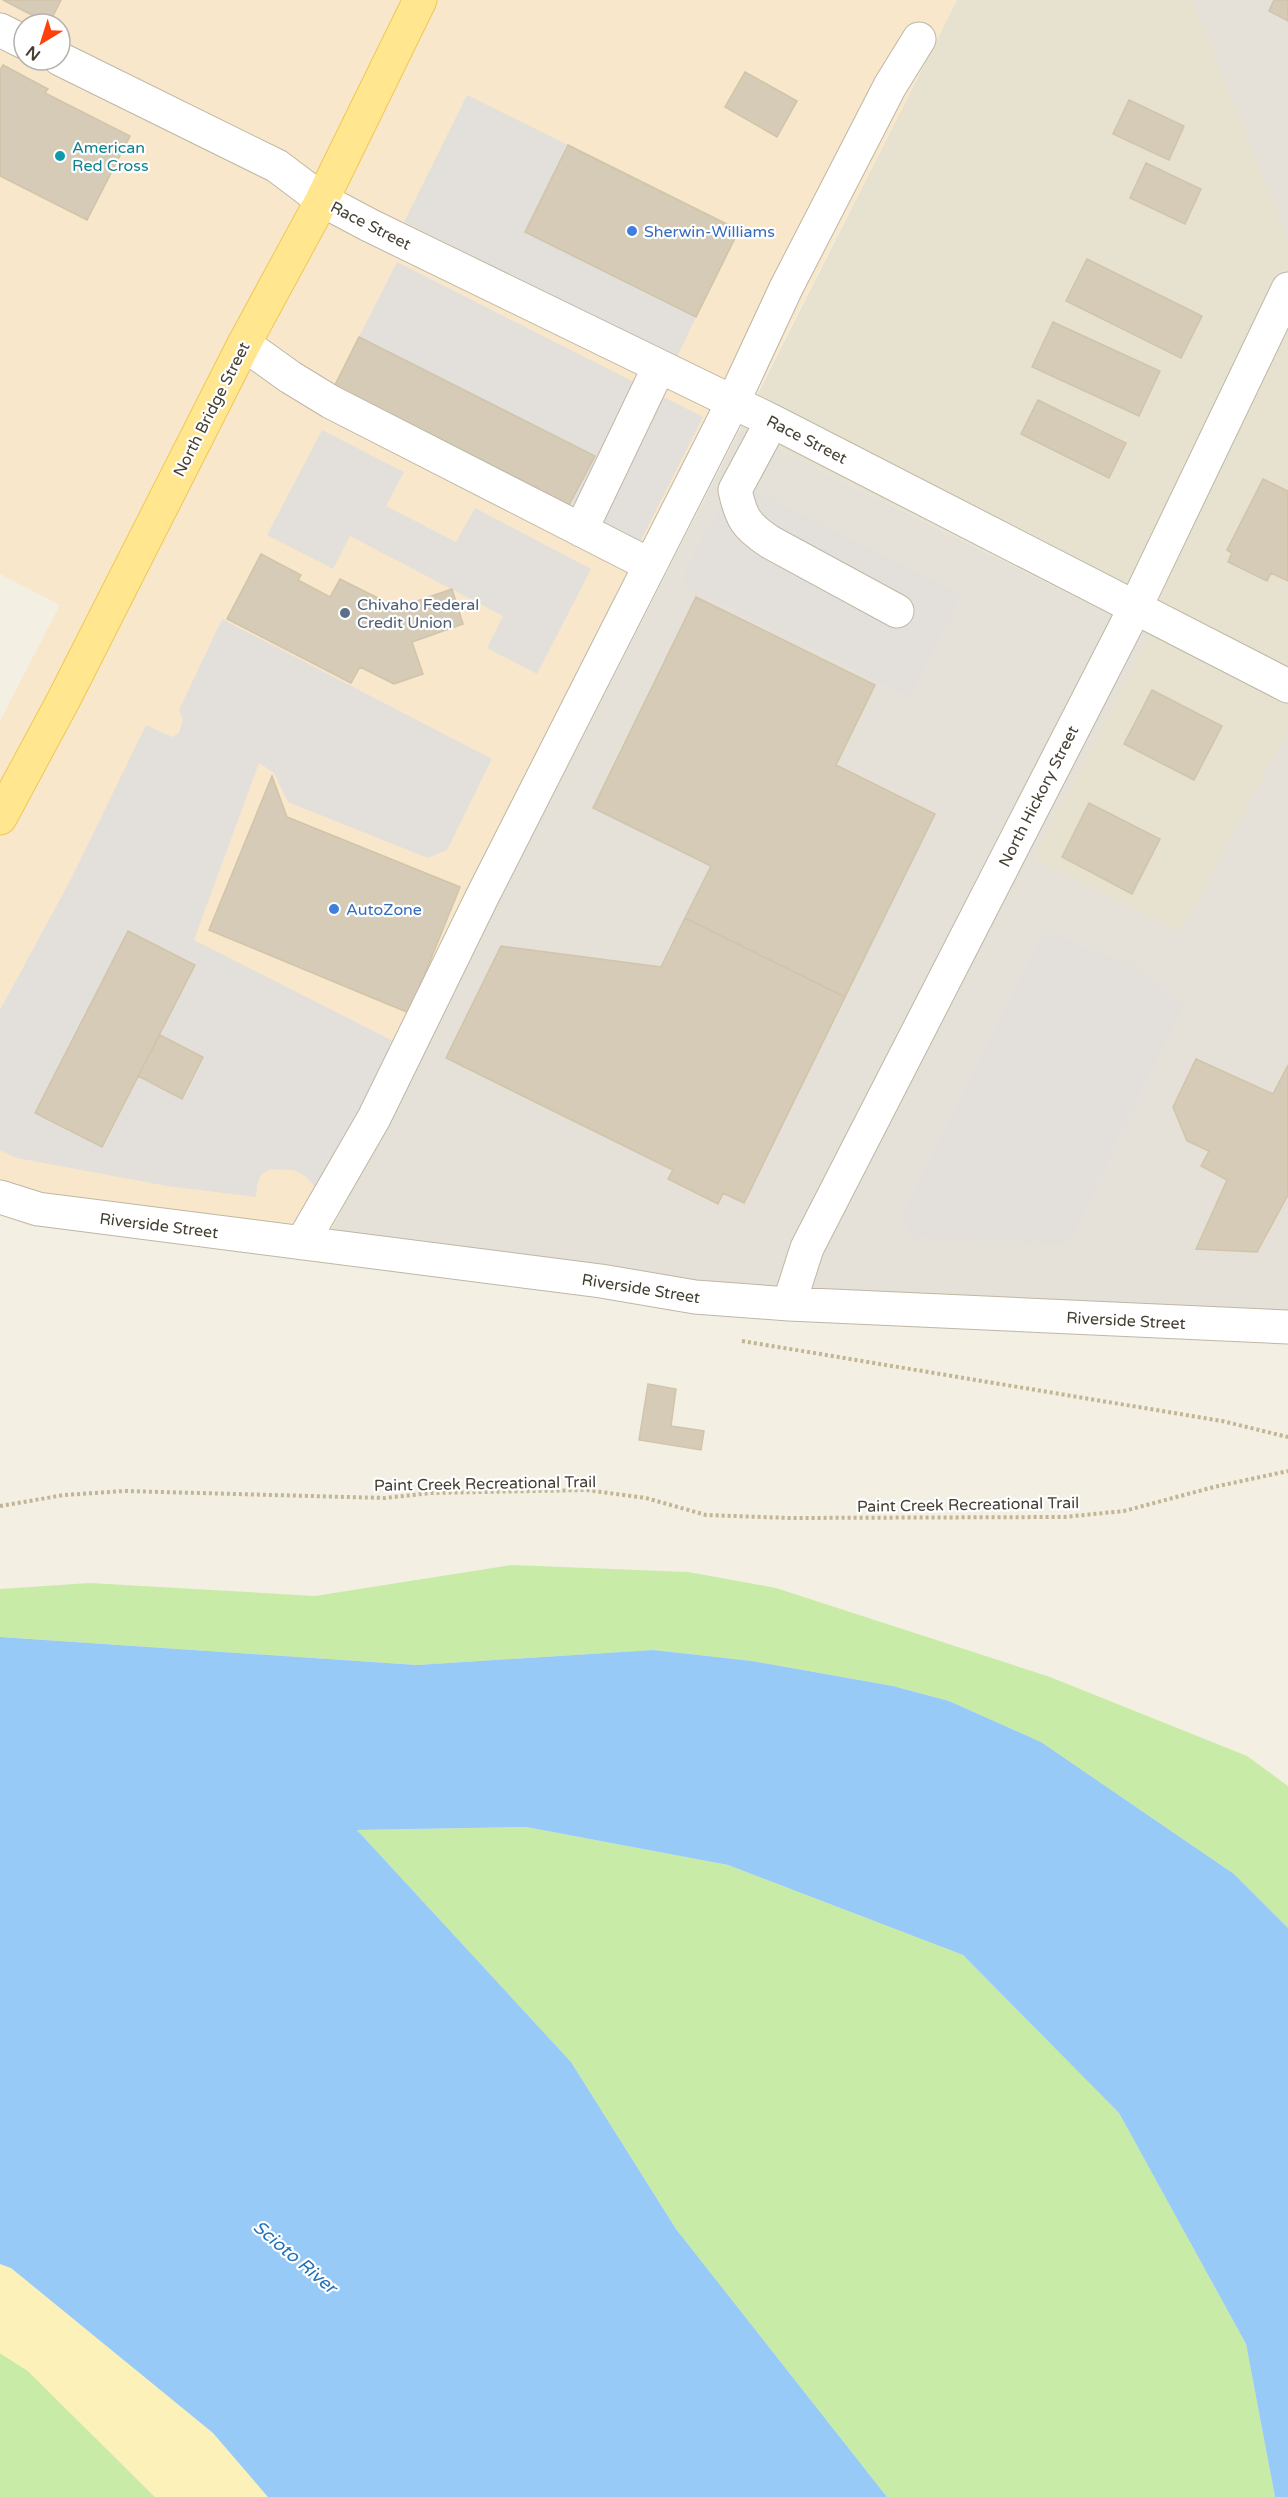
<svg xmlns="http://www.w3.org/2000/svg" width="1288" height="2497" font-family="'Varela Round',sans-serif">
<rect width="100%" height="100%" fill="#f3efe2"/>
<path fill="#e7e1d0" d="M957,0h235l96,239v491l-107,202 -149,-73 117,-226 -409,-204z"/>
<path fill="#f8e7ca" fill-rule="evenodd" d="M0,0h957l-641,1260 -290,-35 -26,-14v-490l60,-116 -60,-31zM24,24h36v36h-36z"/>
<path fill="#e5e0d8" d="M1192,0h96v239z
M740,429l409,205 -116,225 148,73 107,-202v611l-972,-81z"/>
<path fill="#c8eca7" d="M512,1565l176,7 88,16 274,89 197,79 41,30v142l-54,-54 -193,-132 -92,-41 -56,-15 -141,-25 -99,-11 -236,15 -417,-28v-48l90,-6 225,13z
M526,1827l202,38 235,90 156,158 127,231 29,153h-388l-211,-268 -105,-167 -214,-232z
M0,2353l28,18 127,126h-155z"/>
<path fill="#fcf2b9" d="M0,2264l11,4 202,165 55,64h-113l-127,-126 -28,-18z"/>
<path fill="#e3e0dc" fill-rule="evenodd" d="M467,95l101,50 -43,87 171,85 -19,40 -273,-135z
M397,262l306,155 -64,127 -71,-37 26,-51 -235,-119z
M322,430l82,42 -18,34 70,36 19,-34 116,61 -54,105 -50,-26 16,-32 -153,-80 -17,33 -66,-34z
M733,479l229,116 -52,103 -229,-117z
M222,619l270,140 -45,91 -19,8 -140,-56 -14,-29 -15,-10 -65,177 209,106 -72,125 -16,16 -9,-10 -12,-7 -24,-1 -9,6 -4,10 -1,12 -89,-11 -150,-28 -17,-8v-140l71,-131 75,-154 26,12 7,-4 4,-13 -4,-10zM160,1035l43,22 -21,42 -43,-23z
M1044,932l90,34 49,41 -116,237 -153,-7 -12,-21z"/>
<path fill="#98caf7" d="M0,1637l417,28 236,-15 99,11 141,25 56,15 92,41 193,132 54,54v569h-13l-29,-153 -127,-231 -156,-158 -235,-90 -202,-38 -169,3 214,232 105,167 211,268h-619l-55,-64 -202,-165 -11,-4z"/>
<path fill="#d5cbb7" stroke="#d1c4a9" stroke-width="1.5" d="M3,0h58l-12,24z
M1274,0h14v21l-19,-10z
M3,65l45,24 -3,4 85,43 -43,84 -87,-44v-106z
M745,72l52,29 -20,36 -52,-30z
M1129,100l55,26 -15,34 -56,-26z
M568,145l171,85 -43,87 -171,-85z
M1146,163l55,26 -16,35 -55,-26z
M1087,259l115,57 -21,42 -115,-57z
M1053,322l107,49 -21,45 -107,-49z
M359,337l236,119 -27,51 -235,-118z
M1038,400l88,43 -17,35 -88,-44z
M1263,479l25,12v90l-17,-8 -4,8 -39,-19 4,-9 -5,-3z
M261,554l40,21 -3,5 32,17 10,-18 52,26 7,-2 1,4 52,-18 11,35 -51,18 11,32 -29,10 -34,-17 -9,16 -124,-64z
M696,597l179,88 -39,80 99,49 -90,183 -160,-79 26,-52 -118,-58z
M1152,690l70,36 -28,54 -70,-36z
M272,776l15,41 173,70 -51,126 -200,-83z
M1089,803l71,36 -28,55 -70,-37z
M685,918l160,79 -101,206 -21,-10 -5,11 -50,-25 5,-9 -227,-112 55,-112 160,21z
M128,931l67,34 -93,182 -67,-34z
M160,1035l43,22 -21,42 -44,-23z
M1196,1059l77,35 15,-29v130l-31,57 -61,-3 31,-69 -26,-14 8,-15 -22,-10 -14,-34z
M648,1384l28,5 -5,37 33,5 -3,19 -62,-10z"/>
<g fill="none" stroke-linecap="round" stroke-linejoin="round">
<defs>
<path id="minor" d="M0,30l24,12
M60,59l217,107 45,34 47,25 403,196 516,265
M244,344l46,33 41,25 319,163
M772,421l-37,69c6,28 11,36 35,52l127,69
M581,530l78,-163
M0,1197l38,12 563,72 94,16 94,7 499,23
M302,1243l72,-125 108,-221 251,-495 53,-114 104,-202 29,-47
M789,1304l18,-56 328,-640 153,-319"/>
<path id="major" d="M0,818l64,-119 180,-355 78,-144 98,-200"/>
</defs>
<use href="#minor" stroke="#bfb7a4" stroke-width="35"/>
<use href="#major" stroke="#eec955" stroke-width="35"/>
<path stroke="#c2b594" stroke-width="4" stroke-dasharray="3 3" stroke-linecap="butt" d="M742,1341l480,80 66,16
M0,1506l64,-11 60,-4 261,7 46,-5 155,-3 60,8 60,17 84,3 274,-1 60,-6 90,-24 74,-16"/>
<use href="#minor" stroke="#fff" stroke-width="33"/>
<use href="#major" stroke="#ffe68f" stroke-width="33"/>
</g>
<circle fill="#0f9aa8" stroke="#fff" stroke-width="2" cx="60" cy="156" r="6"/>
<g fill="#3f7fe0" stroke="#fff" stroke-width="2">
<circle cx="632" cy="231" r="6"/>
<circle cx="334" cy="909" r="6"/>
</g>
<circle fill="#5c6f8a" stroke="#fff" stroke-width="2" cx="345" cy="613" r="6"/>
<g text-anchor="middle" stroke-width="4.5" stroke-linejoin="round" paint-order="stroke">
<g font-size="16" fill="#0d838f" stroke="#fff" text-anchor="start">
<text x="72" y="153">American<tspan x="72" dy="18">Red Cross</tspan></text>
</g>
<g font-size="16" fill="#453f32" stroke="#fff">
<text transform="translate(371 225) rotate(27)" y="6">Race Street</text>
<text transform="translate(211 409) rotate(-63)" y="6">North Bridge Street</text>
<text transform="translate(807 439) rotate(27)" y="6">Race Street</text>
<text transform="translate(1038 796) rotate(-63)" y="6">North Hickory Street</text>
<text transform="translate(159 1225) rotate(7)" y="6">Riverside Street</text>
<text transform="translate(641 1288) rotate(9)" y="6">Riverside Street</text>
<text transform="translate(1126 1320) rotate(3)" y="6">Riverside Street</text>
<text transform="translate(485 1483) rotate(-1)" y="6">Paint Creek Recreational Trail</text>
<text transform="translate(968 1504) rotate(-1)" y="6">Paint Creek Recreational Trail</text>
</g>
<g font-size="16" fill="#366cbe" stroke="#fff" text-anchor="start">
<text x="644" y="237">Sherwin-Williams</text>
<text x="346" y="915">AutoZone</text>
</g>
<g font-size="16" fill="#4e5e75" stroke="#fff" text-anchor="start">
<text x="357" y="610">Chivaho Federal<tspan x="357" dy="18">Credit Union</tspan></text>
</g>
<g font-size="18" font-style="italic" fill="#2371ba" stroke="#fff">
<text transform="translate(295 2257) rotate(40)" y="6">Scioto River</text>
</g>
</g>
<g transform="translate(42 42) rotate(218)"><circle r="28" fill="#ffffff" stroke="#b5b2ad" stroke-width="1.5"/>
<path d="M0-4.5L10 22L0 15L-10 22Z" fill="#ff400d"/>
<text y="-9" font-size="16" font-weight="bold" text-anchor="middle" fill="#453f32">N</text>
</g>
</svg>
